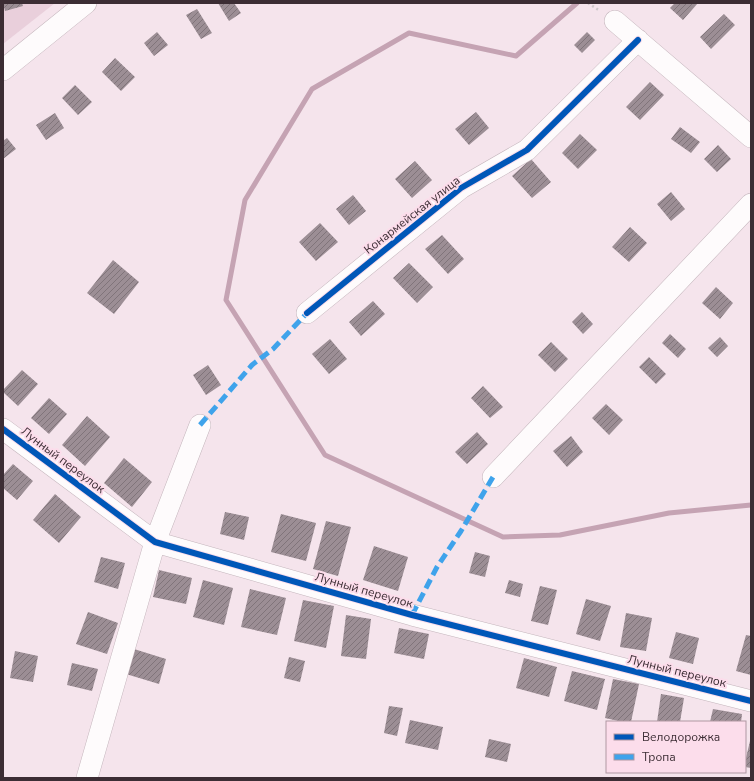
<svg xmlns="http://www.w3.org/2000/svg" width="754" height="781" font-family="'Nunito Sans',sans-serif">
<defs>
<pattern id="building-hatch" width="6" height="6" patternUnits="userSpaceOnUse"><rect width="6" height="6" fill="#9c8e95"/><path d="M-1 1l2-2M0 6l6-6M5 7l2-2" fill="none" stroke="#80747a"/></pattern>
</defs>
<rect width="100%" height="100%" fill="#f5e4ec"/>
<path fill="#e9cfdb" d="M3,3h52l-52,41z"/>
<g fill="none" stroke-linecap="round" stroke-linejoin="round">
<path stroke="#c5a3b3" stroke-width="5" d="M577,3l-61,53 -107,-23 -97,56 -67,111 -19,100 99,155 178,82 57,-2 109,-22 82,-8"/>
</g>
<path fill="url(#building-hatch)" d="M3,3h19l1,3 -18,5z
M218,3h16l7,10 -12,8z
M675,3h23l-15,17 -13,-12z
M197,9l15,24 -11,6 -15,-24z
M724,14l11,11 -24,24 -11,-12z
M157,32l11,13 -14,11 -10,-13z
M587,32l8,8 -13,13 -8,-8z
M115,58l20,19 -14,14 -19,-19z
M650,82l14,13 -24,25 -14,-13z
M75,85l17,17 -14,13 -16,-17z
M476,112l13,16 -20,17 -14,-16z
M55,113l9,15 -18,12 -10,-15z
M680,127l20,15 -9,11 -20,-14z
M580,134l17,16 -19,19 -16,-16z
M7,138l9,11 -13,10v-18z
M718,145l13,14 -14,13 -13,-13z
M531,159l20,23 -19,16 -20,-22z
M415,161l17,19 -20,18 -17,-19z
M671,192l14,17 -14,12 -14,-17z
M353,195l13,16 -17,14 -13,-16z
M320,223l18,19 -22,19 -17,-19z
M630,227l17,16 -18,19 -17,-15z
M442,235l22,24 -16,15 -23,-25z
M113,260l26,22 -25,32 -27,-21z
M409,263l24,24 -16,16 -24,-25z
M716,287l17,16 -13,16 -18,-16z
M373,301l12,13 -24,22 -12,-14z
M582,312l11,12 -10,10 -11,-12z
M670,334l16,15 -8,9 -16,-15z
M720,337l8,9 -11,11 -9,-9z
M330,339l17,20 -18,15 -17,-20z
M551,342l17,17 -13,13 -17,-17z
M649,357l17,17 -10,10 -17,-17z
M208,365l13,20 -15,10 -13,-20z
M22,370l16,14 -20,22 -15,-14v-2z
M483,386l20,21 -13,11 -19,-20z
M49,398l18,16 -18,20 -18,-16z
M606,404l17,16 -14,15 -17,-17z
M87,416l23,21 -25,29 -23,-21z
M477,432l11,12 -21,20 -12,-12z
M571,436l12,16 -16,15 -14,-16z
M124,458l28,24 -20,25 -28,-24z
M13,464l20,17 -16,19 -14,-12v-13z
M55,494l26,23 -22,26 -26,-23z
M225,512l24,5 -5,23 -24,-6z
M281,514l35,9 -10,38 -35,-9z
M326,521l25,6 -13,49 -25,-7z
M374,546l34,11 -10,34 -35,-11z
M475,552l15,4 -5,21 -16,-4z
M101,557l24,6 -7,26 -24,-7z
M159,570l33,8 -6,26 -33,-7z
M203,580l30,8 -9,37 -31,-8z
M509,580l14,4 -3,13 -15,-4z
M540,586l17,4 -9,35 -17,-4z
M250,589l36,9 -9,37 -36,-8z
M586,599l25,7 -11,35 -24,-7z
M303,600l31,6 -8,42 -32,-7z
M88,612l30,11 -11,31 -31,-10z
M626,613l26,5 -6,33 -26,-4z
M346,615l25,4 -5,40 -25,-3z
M399,628l30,6 -5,25 -30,-6z
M676,632l23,6 -6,26 -24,-6z
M746,635l5,1v39l-15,-4z
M134,649l32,10 -7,25 -33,-10z
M15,651l23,5 -5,26 -23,-4z
M289,657l16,4 -5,21 -16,-4z
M524,658l33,9 -8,30 -33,-9z
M72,663l26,6 -6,22 -25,-6z
M572,671l33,8 -8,31 -33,-9z
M613,679l26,5 -8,38h-8l-18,-4z
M661,694l23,4 -4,24h-23z
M389,706l14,2 -6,28 -13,-3z
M713,709l29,5 -1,8h-31z
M410,720l33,7 -5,23 -33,-7z
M489,739l22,5 -4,18 -22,-5z
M750,741h1v27l-6,-1v-5z"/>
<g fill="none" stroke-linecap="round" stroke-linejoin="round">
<defs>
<path id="minor" d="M615,21l136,116
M3,70l83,-67
M307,313l154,-125 66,-38 111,-110
M3,429l152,113 257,73 339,86
M493,477l258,-273
M87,778l68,-236 45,-117"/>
</defs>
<use href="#minor" stroke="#c4b5bc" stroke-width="22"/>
<path stroke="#cec7ca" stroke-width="2.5" stroke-dasharray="2 3" stroke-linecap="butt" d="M588,3l12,8"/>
<use href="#minor" stroke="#fefbfc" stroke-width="21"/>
<path stroke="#3fa3eb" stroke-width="5" stroke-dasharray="10 5" stroke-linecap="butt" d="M200,425l52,-60 21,-16 34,-36
M412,615l25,-48 24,-36 32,-54"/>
<defs>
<path id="cycleway" d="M307,313l154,-125 66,-38 111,-110
M3,429l152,113 257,73 339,86"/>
</defs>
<use href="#cycleway" stroke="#fcddeb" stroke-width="8"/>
<use href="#cycleway" stroke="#0057b8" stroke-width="6"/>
</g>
<g text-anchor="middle" stroke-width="4" stroke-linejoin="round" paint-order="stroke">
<g font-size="12" fill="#3c2d34" stroke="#fcddeb">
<text transform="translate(412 215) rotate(-38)" y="4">Конармейская улица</text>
<text transform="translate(63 460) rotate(37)" y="4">Лунный переулок</text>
<text transform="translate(364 590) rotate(16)" y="4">Лунный переулок</text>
<text transform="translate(677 671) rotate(14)" y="4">Лунный переулок</text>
</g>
</g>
<rect width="754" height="781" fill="none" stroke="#3c2d34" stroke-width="8"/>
<rect x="606" y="721" width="140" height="52" fill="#fcddeb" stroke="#af97a2"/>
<rect x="614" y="734" width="20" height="6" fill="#0057b8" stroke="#af97a2"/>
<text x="642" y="741" font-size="12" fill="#3c2d34">Велодорожка</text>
<rect x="614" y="754" width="20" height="6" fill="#3fa3eb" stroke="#af97a2"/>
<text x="642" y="761" font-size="12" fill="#3c2d34">Тропа</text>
</svg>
